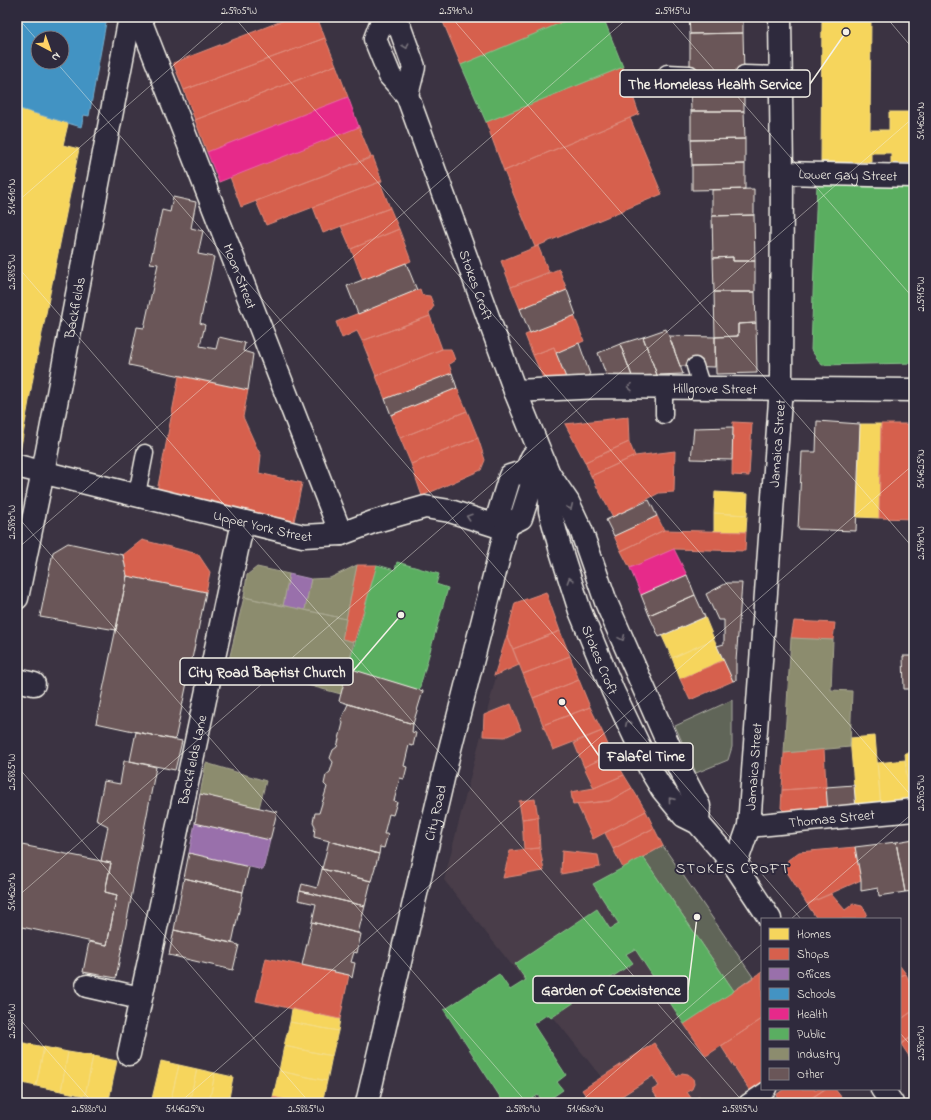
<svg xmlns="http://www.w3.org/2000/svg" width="931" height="1120" font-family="'Indie Flower',sans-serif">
<rect width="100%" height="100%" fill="#3b3342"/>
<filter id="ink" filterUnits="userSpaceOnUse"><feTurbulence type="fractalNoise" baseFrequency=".025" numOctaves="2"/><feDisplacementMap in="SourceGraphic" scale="8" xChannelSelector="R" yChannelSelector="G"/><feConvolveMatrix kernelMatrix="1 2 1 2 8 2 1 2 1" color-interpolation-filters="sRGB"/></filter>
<g filter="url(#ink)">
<path fill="#493e49" d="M546,592l33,88 33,74 34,57 17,35 99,144v99h69l10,14h-219l-178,-223 71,-277z"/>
<path fill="#616558" stroke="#aaaba0" d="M732,700v47l-4,13 -32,13 -21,-47z
M663,846l90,131 -19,14 -91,-134z"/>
<path fill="#f6d55c" stroke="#f5dd86" d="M822,17h49l-1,113h19v-18h22v35h3v16h-23v-10h-20v9h-50z
M17,108l51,16 -5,21 16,4 -46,229 -14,80 -2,-1z
M860,424h21l-2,94 -22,-1z
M715,492l33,2 -1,21 -33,-2z
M714,513l33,2 -1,17 -32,-1z
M705,617l9,22 -42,19 -10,-22z
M714,639l10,21 -44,19 -8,-21z
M875,736l6,71 -25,3 -6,-72z
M914,752v51h-5l-4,-50z
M905,760l4,43 -28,4 -4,-44z
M292,1009l48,10 -2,12 -48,-9z
M290,1022l48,9 -6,25 -48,-10z
M19,1042l25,5 -8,39 -19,-4v-28z
M284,1046l48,10 -5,25 -48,-10z
M44,1047l24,5 -7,39 -25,-5z
M68,1052l25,4 -8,40 -24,-5z
M93,1056l24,5 -8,39 -24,-4z
M161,1061l18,4 -9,38h-19z
M179,1065l18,4 -8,34h-19z
M197,1069l18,4 -6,30h-20z
M279,1071l48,10 -5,22h-22l-27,-6z
M215,1073l18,4 -5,26h-19z"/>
<path fill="#d6604d" stroke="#df8c7c" d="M292,17h25l8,21 -141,52 -11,-27z
M441,17h134l-114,48z
M325,38l11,27 -141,55 -11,-30z
M336,65l12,32 -141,55 -12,-32z
M623,67l16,47 -135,57 -18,-49z
M630,118l32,76 -127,53 -31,-76z
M359,127l12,30 -130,50 -11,-30z
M373,157l9,24 -116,44 -10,-24z
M380,182l10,26 -67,25 -10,-26z
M390,208l9,21 -48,20 -10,-23z
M399,229l12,32 -48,20 -12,-32z
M538,246l11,26 -38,15 -10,-26z
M559,269l8,21 -47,19 -9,-22z
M420,289l2,6 8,1 4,10 -5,7 1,3 -68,25 -5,-10 -15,7 -6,-16z
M574,315l10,26 -28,12 -2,-6 -21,8 -8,-20z
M430,316l12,33 -66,27 -14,-35z
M554,347l13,33h-23l-11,-25z
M442,349h9l4,11 -6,4 3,9 -67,26 -9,-23z
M179,376l69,14 -5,27 14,31 4,7 -2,18 43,10 -8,38 -137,-30z
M457,388l10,23 -67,27 -9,-23z
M467,411l11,27 -67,26 -11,-26z
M628,417l1,25 -44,20 -20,-38z
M733,422l19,1 -3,53 -17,-1z
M881,424h33v95l-35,-1z
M478,438l7,22 -4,10 -59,26 -11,-32z
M629,442l6,14 -44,20 -6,-14z
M675,451l-1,41 -15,1 -46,24 -22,-41 44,-20z
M657,516l7,14 -43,21 -7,-15z
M664,530l82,2 -1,19 -71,-2 -44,19 -9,-17z
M142,540l56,14 12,18 -4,20 -79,-16 -4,-21z
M357,565h20l-23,77 -12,-3z
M546,592l14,39 -47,18 -6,-14 8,-32z
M794,621l41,2 -2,17 -42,-2z
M560,631l10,25 -47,18 -10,-25z
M507,635l12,30 -25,11z
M570,656l9,24 -46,18 -10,-24z
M724,660l9,21 -43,19 -10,-21z
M579,680l11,27 -47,18 -10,-27z
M511,704l10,26 -16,7 -22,-1 1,-21z
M590,707l12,24 -49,19 -10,-25z
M602,731l10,23 -28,13 -10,-24z
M824,749l2,38 -44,3 2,-37z
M612,754l12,21 -30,13 -10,-21z
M624,775l8,13 -23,13 -36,4 -2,-13 23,-4z
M826,787l2,25 -40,3 -7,-7 1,-18z
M632,788l14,23 -53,28 -16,-35 32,-3z
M535,799l3,18 -16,2 -3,-18z
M646,811l8,17 -41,21 -8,-16z
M538,817l2,31 -16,1 -2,-30z
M654,828l9,18 -40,22 -10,-19z
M855,847l6,33 -54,24 -22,-35 3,-9 11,-8z
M540,848l4,23 -41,7 7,-27z
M562,851l36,4 2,12 -39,7z
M831,894l14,16 8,-6 9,2 5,7 -3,6h-47l-10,-15z
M266,958l83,17 -9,44 -84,-18z
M900,966l6,8 -6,2z
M762,972v47l-56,37 -22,-32z
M906,974l8,17v19l-14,10v-44z
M914,1010v25l-13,9 -1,-24z
M762,1019v64l-12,8 -29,-45z
M914,1035v26l-1,1 -12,-18z
M654,1043l23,34 5,-4 6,1 5,4 1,6 -2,5 -5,3 6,9 5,-4 6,1 5,5h-48l-9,-13 7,-4 -6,-10 -42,27h-20l-9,-13z
M784,1089h41l-21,14h-23l-5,-8z
M825,1089h10l10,13 -41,1z
M273,1097l27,6h-28z"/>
<path fill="#9970ab" stroke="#b497bd" d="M289,574l22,5 -6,31 -22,-4z
M195,823l75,17 -7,30 -74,-17z"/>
<path fill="#4393c3" stroke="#78afce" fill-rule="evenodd" d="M17,17h90l-18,99 -5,-1 -3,12 -64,-19zM38,38h24v24h-24z"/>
<path fill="#e7298a" stroke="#eb65a6" d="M348,97l11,30 -140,55 -12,-30z
M674,549l13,26 -46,20 -11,-27z"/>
<path fill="#5aae61" stroke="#88c28a" d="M575,17h28l20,50 -137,55 -25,-57z
M817,183l97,4v176l-92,2 -11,-15z
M397,562l42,12 -3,10 12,4 -29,102 -71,-22 29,-103 18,5z
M643,857l91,134 -50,33 -49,-75 -9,5 7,9 -82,55 -3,-4 -15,10 33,51 -9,7 6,8 -19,13 -6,-8 -13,8h-21l-60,-93 55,-36 11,16 16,-10 -11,-16 82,-55 13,20 9,-5 -26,-40z"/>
<path fill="#8c8c6e" stroke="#abaa93" d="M357,565l-11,54 -41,-9 6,-31 19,-1z
M257,567l32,7 -6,32 -39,-9 3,-22z
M244,597l102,22 -4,20 12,3 -13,52 -113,-30z
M791,638l42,2 -2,50 21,1 -2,56 -66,6z
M206,763l60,18 -7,27 -59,-14z"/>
<path fill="#6a5658" stroke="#f4f1e8" d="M689,17h54v16l-53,1z
M743,33l1,41h-54v-40z
M690,74h54v37h-53z
M691,111h53l1,28 -54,1z
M745,139v25l-53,1 -1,-25z
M745,164v25l-53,1v-25z
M754,189v26l-42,1v-26z
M173,197l23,5 -5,26 12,3 -5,23 16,3 -14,66 5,2 -5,21 16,3 3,-12 26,6 -2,8 10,3 -5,36 -119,-25 8,-38 7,1 14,-64 -8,-1 12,-53 8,2z
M754,215l1,46h-22v-4l-20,1 -1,-42z
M733,257v4h22v31h-41l-1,-34z
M406,263l11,27 -59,24 -11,-28z
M567,290l9,25 -46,18 -10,-24z
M714,292h41l1,31 -18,1v12l-23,1z
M756,323l1,50 -41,1 -1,-37 23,-1v-12z
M666,329l3,7 14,38 -26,1 -14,-38z
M669,336l46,1v30l-35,-1z
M643,337l14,38 -25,1 -12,-32z
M579,343l13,37h-25l-11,-27z
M620,344l12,32 -25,1 -9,-24z
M452,373l5,15 -66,27 -6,-16z
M817,421l43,3 -4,107 -58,-2 4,-77h14z
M733,427l-1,33 -41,-1 3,-31z
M649,500l8,16 -43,20 -8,-16z
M68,543l55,12 4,21 -11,54 -76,-13 13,-65z
M687,575l8,20 -46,20 -8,-20z
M127,576l79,16 -31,148 -79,-17z
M727,583h15l-6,78v19l-3,1 -16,-35 7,-2v-24h-6l-12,-26z
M695,595l10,22 -46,20 -10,-22z
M903,656h11v33h-10z
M348,668l75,23 -10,33 -74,-23z
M348,704l65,20 -1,8 4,1 -3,13 -4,-1 -5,21 3,1 -3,12 -4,-1 -6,23 3,1 -4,13 -4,-1 -5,20h4l-4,14 -4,-1 -1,7 -65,-17 1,-11 -2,-4 2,-9h4l8,-26 -3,-3 2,-9 4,-3 3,-10 -3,-4 3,-8 4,-3 6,-24 -2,-3z
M136,732l46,9 -7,29 -45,-9z
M124,761h6l26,6 -40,211 -33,-6 6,-30 18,3 10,-50 -12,-3 6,-29 -10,-2 7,-35 -12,-6 8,-39 16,3z
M854,785l2,25 -28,2 -2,-25z
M200,794l77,18 -7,28 -75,-17z
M914,839v52l-9,1 -9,-50z
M329,841l50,13 -8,27 -49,-12z
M896,842l9,50 -26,4 -1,-8 -17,3v-11l-6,-33z
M17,844l94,19 -6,29 12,3 -10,50 -90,-19z
M189,853l60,14 -6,25 -59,-14z
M322,869l49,12 -6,25 -65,-15 2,-7 15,4z
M184,878l59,14 -11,51 -58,-13z
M300,891l65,15 -7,27 -46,-11 4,-18 -18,-4z
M312,922l49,12 -4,19 -3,-1 -3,10 4,1 -3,15 -3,-3 -47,-10z
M174,930l65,15 -6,25 -64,-15z"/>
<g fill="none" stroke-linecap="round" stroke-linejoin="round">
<defs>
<path id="lane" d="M667,73l23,1
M744,74l37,1
M695,366l7,22
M664,388v27
M137,494l8,-41
M747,1103l21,-14"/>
<g id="street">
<path id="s1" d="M139,17l202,517"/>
<path id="s2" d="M782,173l132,3"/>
<path id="s3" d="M515,391l86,-4 313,3"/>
<path id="s4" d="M17,466l286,70 38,-2 32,-12 52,-15 25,4 56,18"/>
<path d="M509,524l-10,-12 11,-36 16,-5 6,-14"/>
<path id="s5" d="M17,598l26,-126 87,-455"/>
<path d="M17,680l17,4"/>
<path id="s6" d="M749,826l165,-16"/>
<path d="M87,986l53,12"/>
<path id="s7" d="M129,1054l114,-532"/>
<path id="s8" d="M367,1103l82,-350 57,-224 3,-5 12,-6 11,-34 -6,-13"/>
</g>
<g id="secondary">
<path id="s9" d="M735,866l14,-40 32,-439 1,-214 -2,-156"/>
</g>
<g id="primary">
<path d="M382,17l18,11 14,39 -7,28"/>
<path id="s10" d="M383,18l-8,21 15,37 17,19 108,296 34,83 19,28 13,28 25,72 71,162 22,42 -1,17"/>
<path id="s11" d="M549,474l1,37 10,37 20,63 33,80 38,80 11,18 22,27 14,7 37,43 35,53"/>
<path d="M882,1089l10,14"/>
</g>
</defs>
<use href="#lane" stroke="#f4f1e8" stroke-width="19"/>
<use href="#street" stroke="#f4f1e8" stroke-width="25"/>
<use href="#secondary" stroke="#f4f1e8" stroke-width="25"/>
<use href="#primary" stroke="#f4f1e8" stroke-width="25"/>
<use href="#lane" stroke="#2f2a3d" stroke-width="16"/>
<use href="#street" stroke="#2f2a3d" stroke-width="22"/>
<use href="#secondary" stroke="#2f2a3d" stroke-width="22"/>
<use href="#primary" stroke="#2f2a3d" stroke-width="22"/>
</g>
<defs><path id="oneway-chevron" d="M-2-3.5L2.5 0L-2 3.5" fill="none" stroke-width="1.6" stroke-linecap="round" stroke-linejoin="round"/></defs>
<g stroke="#747079">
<use href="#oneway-chevron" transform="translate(406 46) rotate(71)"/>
<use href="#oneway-chevron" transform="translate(630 387) rotate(-179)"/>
<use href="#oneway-chevron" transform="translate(570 507) rotate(65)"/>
<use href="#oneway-chevron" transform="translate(469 517) rotate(-162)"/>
<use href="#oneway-chevron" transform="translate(570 580) rotate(-108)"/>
<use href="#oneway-chevron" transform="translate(622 638) rotate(66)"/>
<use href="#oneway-chevron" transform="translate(628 723) rotate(-115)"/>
<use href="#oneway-chevron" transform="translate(671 800) rotate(-129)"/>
</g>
</g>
<path fill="none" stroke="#f4f1e8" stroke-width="1" stroke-opacity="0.45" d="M17,17l21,24M234,17l680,782M451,17l463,532M668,17l246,282M886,17l28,33M56,62l745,857M17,202l212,-185M17,266l727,837M17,516l510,587M17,549l612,-532M17,766l293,337M17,897l897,-780M791,919l123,-107M17,1016l76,87M900,1033l14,16M179,1103l735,-639M579,1103l183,-159"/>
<g text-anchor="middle" stroke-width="4" stroke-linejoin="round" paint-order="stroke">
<g font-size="14" fill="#f4f1e8" stroke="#2f2a3d">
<text dy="5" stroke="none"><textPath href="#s2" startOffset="66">Lower Gay Street</textPath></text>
<text dy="5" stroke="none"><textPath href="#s1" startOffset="278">Moon Street</textPath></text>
<text dy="5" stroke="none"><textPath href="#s10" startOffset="290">Stokes Croft</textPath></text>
<text dy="5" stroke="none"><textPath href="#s5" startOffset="296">Backfields</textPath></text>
<text dy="5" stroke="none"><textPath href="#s3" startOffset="200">Hillgrove Street</textPath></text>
<text dy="5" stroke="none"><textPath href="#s9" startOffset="426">Jamaica Street</textPath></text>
<text dy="5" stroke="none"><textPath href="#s4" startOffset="253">Upper York Street</textPath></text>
<text dy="5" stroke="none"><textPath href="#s11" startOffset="194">Stokes Croft</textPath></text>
<text dy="5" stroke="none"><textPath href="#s7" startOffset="301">Backfields Lane</textPath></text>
<text dy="5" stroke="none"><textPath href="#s9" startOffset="102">Jamaica Street</textPath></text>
<text dy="5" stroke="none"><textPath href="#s8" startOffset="298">City Road</textPath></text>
<text dy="5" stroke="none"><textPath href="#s6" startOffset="83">Thomas Street</textPath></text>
</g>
<g font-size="15" letter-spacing="1" fill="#f4f1e8" stroke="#2f2a3d">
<text x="733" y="873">STOKES CROFT</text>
</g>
</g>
<path fill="none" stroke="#f4f1e8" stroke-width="1.5" d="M846 32L810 84M401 615L353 671M562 702L599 756M697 917L688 990"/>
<g fill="#f4f1e8" stroke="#2f2a3d" stroke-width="1.5">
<circle cx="846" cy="32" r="4"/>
<circle cx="401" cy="615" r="4"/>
<circle cx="562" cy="702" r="4"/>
<circle cx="697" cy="917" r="4"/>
</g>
<g fill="#2f2a3d" stroke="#f4f1e8" stroke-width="1.5">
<rect x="620" y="70" width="190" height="27" rx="4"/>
<rect x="180" y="658" width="173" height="27" rx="4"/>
<rect x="599" y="743" width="94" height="27" rx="4"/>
<rect x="533" y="976" width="155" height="27" rx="4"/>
</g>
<g font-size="15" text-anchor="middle" font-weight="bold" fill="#f4f1e8">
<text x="715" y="89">The Homeless Health Service</text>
<text x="267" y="677">City Road Baptist Church</text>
<text x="646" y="761">Falafel Time</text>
<text x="611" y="995">Garden of Coexistence</text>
</g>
<rect width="931" height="1120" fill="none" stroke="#2f2a3d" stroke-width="44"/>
<rect x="761" y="918" width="140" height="172" fill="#2f2a3d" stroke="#7e7a81"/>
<rect x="769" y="928" width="20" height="12" fill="#f6d55c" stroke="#7e7a81"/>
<text x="797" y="938" font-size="12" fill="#f4f1e8">Homes</text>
<rect x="769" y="948" width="20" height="12" fill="#d6604d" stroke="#7e7a81"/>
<text x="797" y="958" font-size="12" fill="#f4f1e8">Shops</text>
<rect x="769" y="968" width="20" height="12" fill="#9970ab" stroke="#7e7a81"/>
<text x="797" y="978" font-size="12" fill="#f4f1e8">Offices</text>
<rect x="769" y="988" width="20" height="12" fill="#4393c3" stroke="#7e7a81"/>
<text x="797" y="998" font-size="12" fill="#f4f1e8">Schools</text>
<rect x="769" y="1008" width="20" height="12" fill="#e7298a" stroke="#7e7a81"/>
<text x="797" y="1018" font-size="12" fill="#f4f1e8">Health</text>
<rect x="769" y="1028" width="20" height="12" fill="#5aae61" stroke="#7e7a81"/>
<text x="797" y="1038" font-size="12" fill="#f4f1e8">Public</text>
<rect x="769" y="1048" width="20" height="12" fill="#8c8c6e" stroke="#7e7a81"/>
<text x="797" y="1058" font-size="12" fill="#f4f1e8">Industry</text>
<rect x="769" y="1068" width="20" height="12" fill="#6a5658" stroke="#7e7a81"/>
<text x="797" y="1078" font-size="12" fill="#f4f1e8">Other</text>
<g transform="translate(50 50) rotate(139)"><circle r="19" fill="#2f2a3d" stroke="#7e7a81"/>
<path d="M0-3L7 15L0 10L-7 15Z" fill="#ffd166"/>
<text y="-6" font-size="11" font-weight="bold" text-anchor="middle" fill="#f4f1e8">N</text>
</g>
<rect x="22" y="22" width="887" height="1076" fill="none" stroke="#f4f1e8" stroke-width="1.5"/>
<g font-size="10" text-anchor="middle" fill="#f4f1e8">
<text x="239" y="14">2.5905°W</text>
<text x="456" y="14">2.5910°W</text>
<text x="673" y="14">2.5915°W</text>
<text transform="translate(920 121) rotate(-90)" y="4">51.4620°N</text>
<text transform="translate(11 197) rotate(-90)" y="4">51.4610°N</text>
<text transform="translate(11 272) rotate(-90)" y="4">2.5895°W</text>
<text transform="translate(920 294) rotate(-90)" y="4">2.5915°W</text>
<text transform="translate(920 469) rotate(-90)" y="4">51.4625°N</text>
<text transform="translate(11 522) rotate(-90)" y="4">2.5890°W</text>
<text transform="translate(920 543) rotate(-90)" y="4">2.5910°W</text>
<text transform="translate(11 772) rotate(-90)" y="4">2.5885°W</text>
<text transform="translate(920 793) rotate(-90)" y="4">2.5905°W</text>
<text transform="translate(11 892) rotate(-90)" y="4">51.4620°N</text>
<text transform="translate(11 1021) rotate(-90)" y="4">2.5880°W</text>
<text transform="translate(920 1043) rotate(-90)" y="4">2.5900°W</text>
<text x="89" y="1112">2.5880°W</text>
<text x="185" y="1112">51.4625°N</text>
<text x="306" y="1112">2.5885°W</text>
<text x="523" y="1112">2.5890°W</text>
<text x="585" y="1112">51.4630°N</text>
<text x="740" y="1112">2.5895°W</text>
</g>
</svg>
